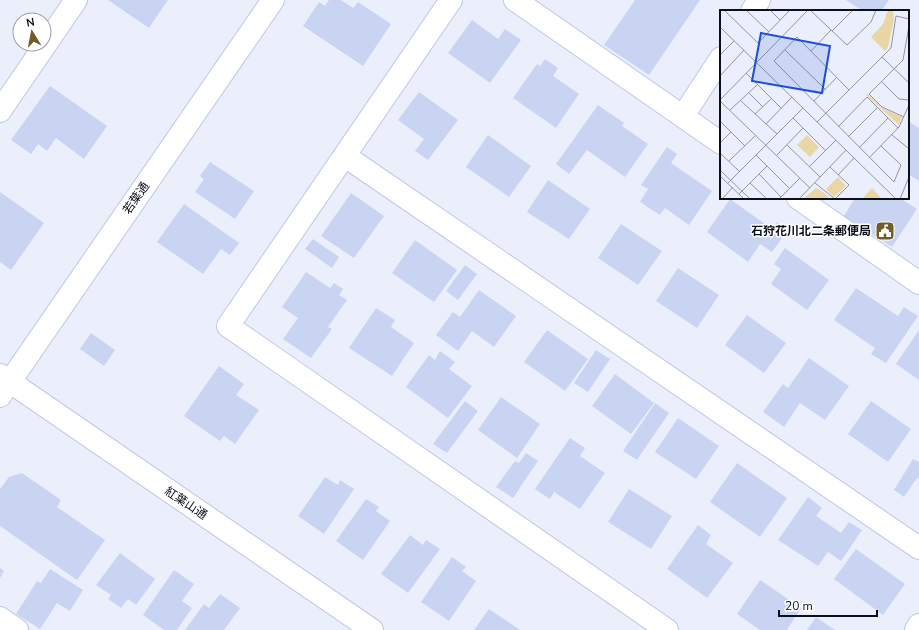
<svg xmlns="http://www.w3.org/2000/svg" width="919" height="630" font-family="'Nunito Sans','Noto Sans JP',sans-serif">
<rect width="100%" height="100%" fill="#ebeffc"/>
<path fill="#c9d4f3" d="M108,0h60l-19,28z
M329,0h12l12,8 5,-6 33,22 -28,42 -60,-40 16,-24 6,4z
M635,0h65l-51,75 -45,-30z
M846,0h43l-8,11h-18z
M472,20l26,19 7,-10 16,11 -31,43 -42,-30z
M545,59l13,9 -5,8 26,18 -23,34 -43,-30 24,-34 3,2z
M50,86l57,40 -23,33 -28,-21 -9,13 -9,-7 -7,10 -20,-14z
M419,92l39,28 -30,40 -13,-9 9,-12 -26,-19z
M598,105l26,18 -2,3 26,18 -23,33 -38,-27 -18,24 -13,-10z
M908,121l11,7v53l-11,-7z
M488,135l43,31 -22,31 -43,-30z
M667,147l10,7 -6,9 41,28 -23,34 -24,-17 -5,7 -20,-13 8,-13 -7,-4z
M210,162l44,29 -19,28 -40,-27 9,-13 -4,-3z
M548,180l42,29 -21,30 -42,-27z
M0,192l44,31 -33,47 -11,-8z
M351,193l33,23 -30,42 -33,-22z
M855,198h45l17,11 -25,38 -48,-31z
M730,199l42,30 5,-7 11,8 -16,22 -12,-8 -12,18 -41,-30z
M184,204l55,39 -9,12 -9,-6 -18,25 -46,-32z
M621,224l41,27 -24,34 -40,-27z
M313,239l26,18 -7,11 -27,-19z
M415,240l42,30 -23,32 -42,-29z
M785,248l44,32 -22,30 -36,-26 10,-15 -7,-5z
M465,265l12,9 -19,26 -12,-9z
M678,268l41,27 -22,33 -41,-27z
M306,272l24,16 4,-5 9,6 -4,6 8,5 -19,27 4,2 -21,29 -28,-19 15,-21 -16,-11z
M856,288l42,28 6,-9 14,9 -32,47 -15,-9 4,-6 -41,-28z
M479,290l37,26 -22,31 -22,-16 -14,20 -22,-16 17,-23 7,5z
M376,308l19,12 -4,7 23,16 -22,33 -43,-28z
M747,315l39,28 -22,30 -39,-28z
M547,330l41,29 -23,32 -41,-29z
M919,330v50l-23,-16z
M91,333l24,17 -11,16 -24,-17z
M596,350l14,9 -22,33 -14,-9z
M440,351l15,11 -6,7 23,17 -24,32 -42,-31 23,-32 6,5z
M809,358l40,28 -24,34 -25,-17 -16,24 -21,-15 20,-28 5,4z
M219,366l25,18 -8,11 23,15 -24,34 -11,-8 -4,5 -36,-25z
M615,374l39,29 -23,31 -39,-28z
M501,397l39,27 -23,34 -39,-28z
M465,401l13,10 -31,42 -14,-9z
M871,401l40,28 -23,33 -40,-28z
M655,403l14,10 -32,47 -14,-9z
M678,418l41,28 -23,33 -41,-27z
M570,438l15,10 -5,8 25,17 -25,36 -26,-17 -4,7 -15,-10z
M526,453l12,8 -25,37 -17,-11 19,-26 4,2z
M913,459l6,3v17l-2,-1 -13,19 -10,-7z
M737,463l50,35 -27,39 -50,-35z
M22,473l39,27 -4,7 48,33 -28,40 -77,-54v-37l9,-12z
M325,477l13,8 2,-5 14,9 -30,45 -26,-18z
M629,489l43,27 -21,33 -43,-27z
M808,497l14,11 -6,8 25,17 8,-11 13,8 -21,31 -13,-9 -10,14 -40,-26z
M366,499l13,8 -3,4 14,10 -27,39 -27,-19z
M698,525l13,10 -5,9 27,19 -26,35 -40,-29z
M410,535l13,10 3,-5 14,9 -32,44 -27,-19z
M856,549l49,35 -22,31 -49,-36z
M120,553l35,26 -19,26 -8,-6 -7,9 -13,-9 3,-4 -15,-10z
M452,557l14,10 -4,4 14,10 -27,40 -28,-19z
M0,568l4,3 -4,7z
M50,569l33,21 -13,21 -13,-8 -17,26 -24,-15 21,-33 4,2z
M174,570l20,14 -12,17 10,7 -15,22h-13l-21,-15z
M760,580l41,28 -14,22h-27l-23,-16z
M220,594l20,14 -16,22h-39l19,-26 5,4z
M489,609l31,21h-46z
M816,617l19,13h-28z"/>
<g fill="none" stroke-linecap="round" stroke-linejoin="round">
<defs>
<path id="street" d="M451,0l-223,326 439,304
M515,0l206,143
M752,11l7,-11
M0,111l76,-111
M683,116l38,-58
M345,156l574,392
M798,198l121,85
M0,618l17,12
M916,630l3,-5"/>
<path id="secondary" d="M0,375l372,255
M0,396l273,-396"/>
</defs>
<use href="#street" stroke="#bcc7e5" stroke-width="24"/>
<use href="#secondary" stroke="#bcc7e5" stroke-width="24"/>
<use href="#street" stroke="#fff" stroke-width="22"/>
<use href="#secondary" stroke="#fff" stroke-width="22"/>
</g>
<defs>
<symbol id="civic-square" viewBox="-11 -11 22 22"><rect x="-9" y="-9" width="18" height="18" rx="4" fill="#705d2c" stroke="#fff"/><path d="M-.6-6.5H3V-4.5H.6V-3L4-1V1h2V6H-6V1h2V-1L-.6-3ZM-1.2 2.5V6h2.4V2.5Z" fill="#fff"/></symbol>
</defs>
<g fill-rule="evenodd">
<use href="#civic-square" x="874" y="220" width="22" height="22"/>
</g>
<g text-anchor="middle" stroke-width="3" stroke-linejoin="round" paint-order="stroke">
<g font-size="12" fill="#0b0f19" stroke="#fff">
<text transform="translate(136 198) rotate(-55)" y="4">若葉通</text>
<text transform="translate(186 503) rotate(34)" y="4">紅葉山通</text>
</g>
<g font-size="12" font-weight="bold" fill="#0b0f19" stroke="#fff" text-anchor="end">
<text x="871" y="235">石狩花川北二条郵便局</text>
</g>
</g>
<g transform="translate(720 10)">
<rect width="189" height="189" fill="#ebeffc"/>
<path d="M168,0h5l1,9 -6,28 -3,4 -14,-14 12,-13zM148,84l14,14 20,9 -3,8 -33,-30zM87,125l12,12 -9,10 -13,-12zM118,167l8,9 -12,11 -8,-8zM96,178l8,5 7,6h-28zM152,178l10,11h-20z" fill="#ead6a5"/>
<path fill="none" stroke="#9195a1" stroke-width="1" d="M4,0l34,33 32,-33M26,0l23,22M50,0l10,10M90,0l37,35 24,-23 5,-12M0,17l176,172M112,21l21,-21M65,40l40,39M91,41l20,-21M0,45l14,-14M162,47l9,-9 5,-32 13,3M26,63l35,35M0,66l24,-26M162,72l17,17 10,1M129,80l-52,-53 -23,24 120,121 7,-17 -20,-19M29,83l14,14M0,90l88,-90M0,91l90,87M21,91l36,33M94,91l23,-24M10,100l27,-25M35,104l16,-15M184,107l-22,-10 -13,-13 34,-34 6,-34M73,108l33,33M0,111l25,25M97,112l65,-65 27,26M46,114l26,-27M118,117l29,-30 31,31M172,125l16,13 1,-2M128,127l29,-29M0,133l11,-11M67,135l33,32M139,138l29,-30M0,143l20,19M36,145l33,33M57,145l26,-27M149,148l30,-31 10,-22M9,151l27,-26M89,157l27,-27M110,157l19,18 -14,14M0,160l30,29M39,164l22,23M118,165l16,-17M0,166l24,23M8,173l75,-75M30,173l17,16M95,173l20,16M19,184l28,-28M2,189l11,-12M59,189l21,-21M79,189l47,-49M180,189l9,-22"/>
<path fill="#1d4ed8" fill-opacity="0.15" stroke="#1d4ed8" stroke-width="2" d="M41,23l69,13 -8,47 -70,-12z"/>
<rect width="189" height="189" fill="none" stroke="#0b0f19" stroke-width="2"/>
</g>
<g transform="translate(32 32) rotate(350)"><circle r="19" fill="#ffffff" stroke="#9d9fa3"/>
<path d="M0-3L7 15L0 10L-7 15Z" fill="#705d2c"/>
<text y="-6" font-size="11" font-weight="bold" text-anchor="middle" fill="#0b0f19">N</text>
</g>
<path d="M779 610v6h98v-6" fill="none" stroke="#0b0f19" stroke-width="2"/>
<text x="785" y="610" font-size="12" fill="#0b0f19" stroke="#ffffff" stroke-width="3" paint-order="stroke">20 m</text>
</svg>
